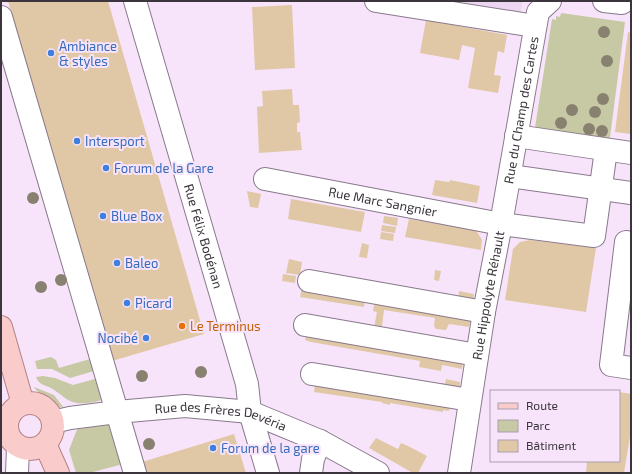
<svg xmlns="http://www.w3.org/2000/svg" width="632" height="474" font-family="'Exo 2',sans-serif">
<rect width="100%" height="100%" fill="#f7e4fa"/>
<path fill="#ecd6f0" d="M452,1h70l-1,11z"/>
<path fill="#c6c9a3" d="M561,13l64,9 -16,123 -75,-11 18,-115 4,1v-4l4,1z
M51,357l5,3 3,8 38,-11 4,12 -31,9 -18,-9h-15l-2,-8z
M43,376l12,2 18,7 29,-8 1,22c-5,3 -10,3 -15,4 -20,2 -22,-6 -37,-15 -6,-3 -12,-3 -15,-11z
M34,387l20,8 10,13c-6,-1 -28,-16 -30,-21z
M107,425h5l15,38 -38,10h-13l-7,-23 7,-18 2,-3z"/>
<path fill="#e0c8a6" d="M8,1h100l96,333 -92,27z
M292,5l3,63 -40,2 -3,-63z
M426,20l81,15 -3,18 -6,-2 -4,24 7,1 -3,17 -30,-5 7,-40 -13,-3 -3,15 -39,-7z
M628,32l3,1v101l-16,-2z
M292,89l1,16h6l1,17 -3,1v9h3l2,18 -43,3 -2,-46 6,-1 -1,-15z
M435,180l14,2 1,-2 30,6 -3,17 -45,-8z
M247,191l14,3 -3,14 -8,-1z
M291,199l74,13 -4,20 -73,-13z
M384,216l14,2 -1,8 -14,-3z
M409,219l67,11 6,10 -1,10 -76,-13z
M382,225l14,2 -1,6 -14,-2z
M381,232l13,2 -1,7 -13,-2z
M530,240l66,8 -10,64 -81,-12 8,-51 7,-7z
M362,243l7,2 -2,13 -8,-1z
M289,259l13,3 -2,13 -14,-2z
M435,270l6,1 -2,10 -5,-1z
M283,274l13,2 -1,7 -13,-2z
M300,283l66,11 -2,13 -64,-10 2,-10h-3z
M459,291l15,3 -1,9 -15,-2z
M375,298l97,13 -3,16 -20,-3 -3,6 -10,-1 -2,-3 1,-8 -51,-8 -3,24 -8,-1 4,-21 -4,-1z
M307,328l157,28 -2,13 -20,-4 -1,6 -22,-4 1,-6 -109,-19 -6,-2z
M316,378l135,21 -2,12 -6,-1v2l-53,-9v2l-8,-2v-1l-68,-10z
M446,379l14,3 -1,10 -18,-2 1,-7 3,1z
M619,392l12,2v37l-7,42h-38l1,-12h32z
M234,434l12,39h-101l-3,-11z
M376,438l22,11 3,-6 7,3 19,10 -9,17h-5l-44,-25z"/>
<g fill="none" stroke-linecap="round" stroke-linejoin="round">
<defs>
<g id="minor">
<path id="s1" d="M135,1l112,383 3,28 18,61"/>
<path d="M376,1l159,25"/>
<path d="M604,1l18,2v-2"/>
<path d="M1,17l134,456"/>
<path d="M516,136l115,17"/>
<path d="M510,176l121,17"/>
<path id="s2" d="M265,179l236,45 37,-212 12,-11"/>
<path d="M626,242l-15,123 20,3"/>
<path d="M309,281l175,31"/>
<path d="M305,325l172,30"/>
<path d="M312,374l158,26"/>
<path d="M1,418l8,-2"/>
<path id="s3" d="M53,422l17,-4 47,-6 68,-6 65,6 70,29 58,32"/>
<path d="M17,473l1,-26"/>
<path d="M311,473l2,-14 7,-18"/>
<path id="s4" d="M459,473l25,-161 17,-88 93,12 12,-86"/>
</g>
<path id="major" d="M1,327l22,77
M7 426a23 23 0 1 1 46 0a23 23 0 1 1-46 0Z
M45,444l13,29"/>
</defs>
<use href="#minor" stroke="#89798c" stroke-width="24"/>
<use href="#major" stroke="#b48183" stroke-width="24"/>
<use href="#minor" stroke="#fff" stroke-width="22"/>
<use href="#major" stroke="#f9cccb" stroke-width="22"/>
</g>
<g fill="#898170">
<circle cx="604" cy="32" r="6"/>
<circle cx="607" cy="61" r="6"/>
<circle cx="603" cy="99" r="6"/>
<circle cx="572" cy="110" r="6"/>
<circle cx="595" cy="112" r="6"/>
<circle cx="561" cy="123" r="6"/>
<circle cx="589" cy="129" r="6"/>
<circle cx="602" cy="131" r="6"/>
<circle cx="33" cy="198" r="6"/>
<circle cx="61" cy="280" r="6"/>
<circle cx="41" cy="287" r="6"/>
<circle cx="201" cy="372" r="6"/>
<circle cx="142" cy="376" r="6"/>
<circle cx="149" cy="444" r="6"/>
</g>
<g fill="#3f7fe0" stroke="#f7e4fa" stroke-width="1.5">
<circle cx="51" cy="53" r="4"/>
<circle cx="77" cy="141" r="4"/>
<circle cx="106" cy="168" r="4"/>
<circle cx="103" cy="216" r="4"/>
<circle cx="117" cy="263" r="4"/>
<circle cx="127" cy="303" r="4"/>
<circle cx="146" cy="338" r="4"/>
<circle cx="213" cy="448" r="4"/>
</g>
<circle fill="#e8710a" stroke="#f7e4fa" stroke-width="1.5" cx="182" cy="326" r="4"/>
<g text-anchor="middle" stroke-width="4" stroke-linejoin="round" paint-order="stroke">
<g font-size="13" fill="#366cbe" stroke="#f7e4fa" text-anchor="start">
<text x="59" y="51">Ambiance<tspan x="59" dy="15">&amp; styles</tspan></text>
<text x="85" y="146">Intersport</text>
<text x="114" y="173">Forum de la Gare</text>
<text x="111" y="221">Blue Box</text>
<text x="125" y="268">Baleo</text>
<text x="135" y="308">Picard</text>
<text x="138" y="343" text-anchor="end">Nocibé</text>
<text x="221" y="453">Forum de la gare</text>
</g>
<g font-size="13" fill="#3c353d" stroke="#f7e4fa">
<text dy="5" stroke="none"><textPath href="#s2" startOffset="356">Rue du Champ des Cartes</textPath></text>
<text dy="5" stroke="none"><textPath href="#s2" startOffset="120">Rue Marc Sangnier</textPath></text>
<text dy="5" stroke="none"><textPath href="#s1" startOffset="245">Rue Félix Bodénan</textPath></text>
<text dy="5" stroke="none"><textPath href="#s4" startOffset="180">Rue Hippolyte Réhault</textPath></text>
<text dy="5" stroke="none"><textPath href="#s3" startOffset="170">Rue des Frères Devéria</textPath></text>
</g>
<g font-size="13" fill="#c56008" stroke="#f7e4fa" text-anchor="start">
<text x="190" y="331">Le Terminus</text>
</g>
</g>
<rect width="632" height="474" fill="none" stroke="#3c353d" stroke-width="4"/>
<rect x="490" y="390" width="130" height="72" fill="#f7e4fa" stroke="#ac9eae"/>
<rect x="498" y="403" width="20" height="6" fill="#f9cccb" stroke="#ac9eae"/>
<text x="526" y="410" font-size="12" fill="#3c353d">Route</text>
<rect x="498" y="420" width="20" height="12" fill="#c6c9a3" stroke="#ac9eae"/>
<text x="526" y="430" font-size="12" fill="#3c353d">Parc</text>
<rect x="498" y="440" width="20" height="12" fill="#e0c8a6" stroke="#ac9eae"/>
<text x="526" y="450" font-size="12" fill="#3c353d">Bâtiment</text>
</svg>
